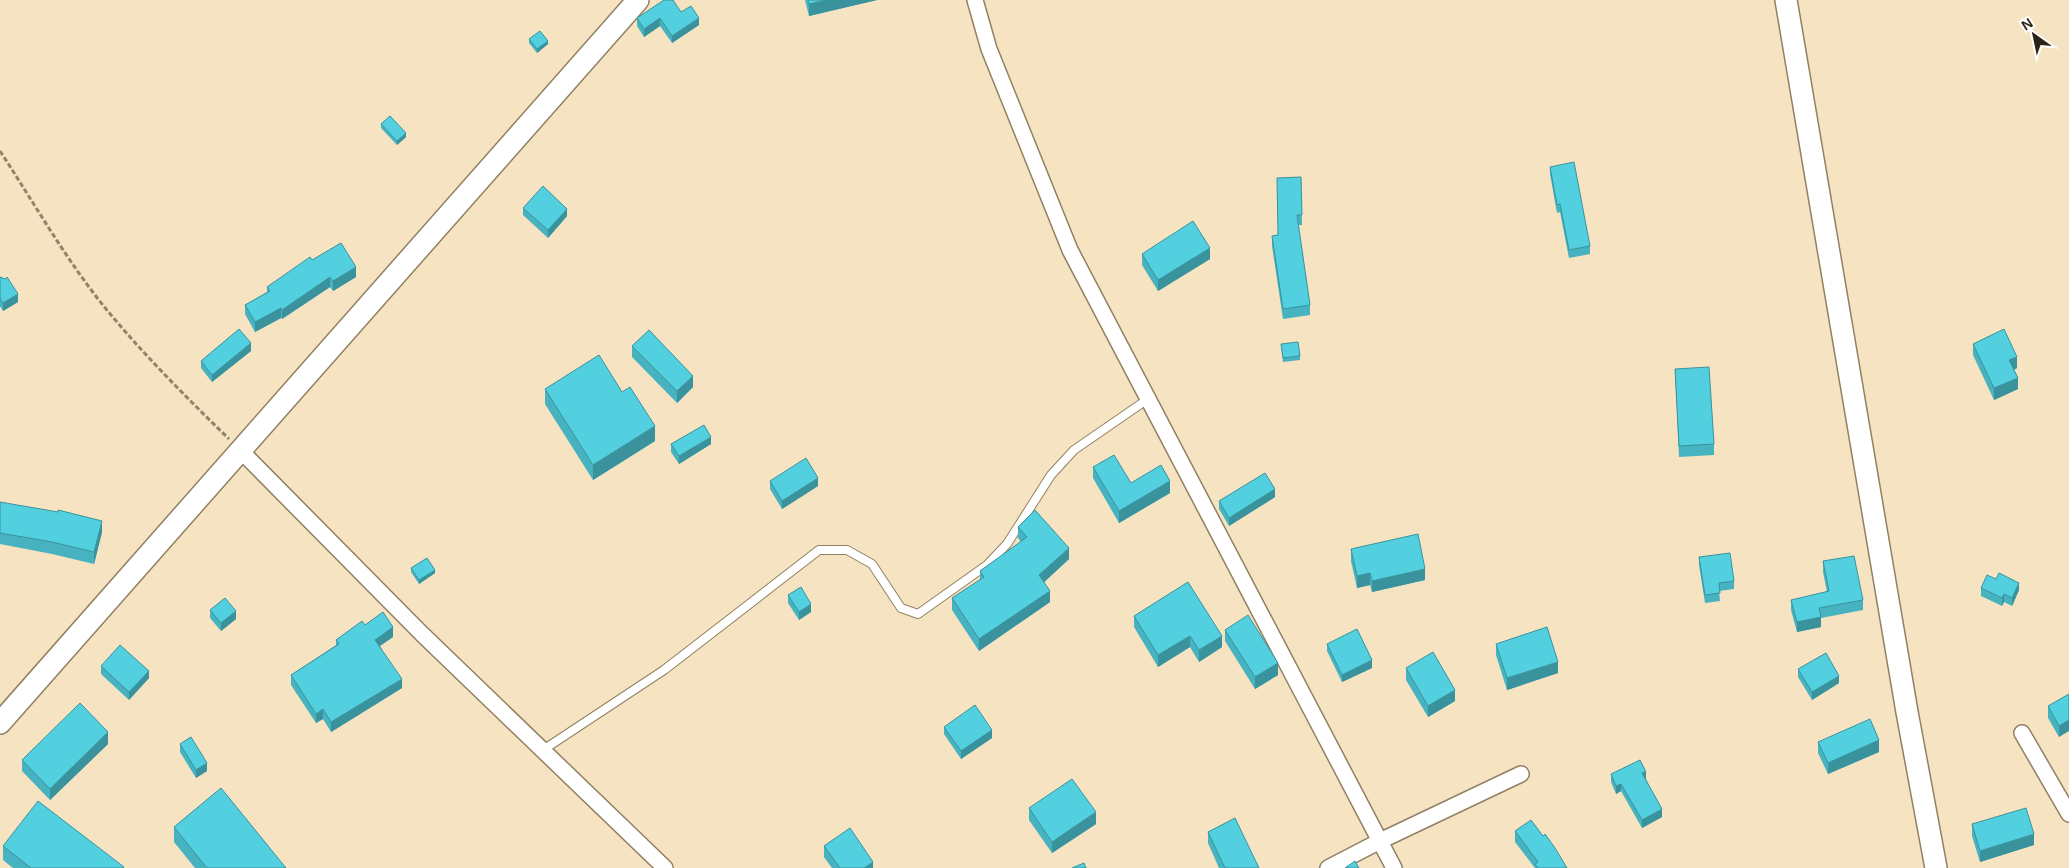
<svg xmlns="http://www.w3.org/2000/svg" width="2069" height="868" font-family="Arial,sans-serif">
<rect width="100%" height="100%" fill="#f5e3c1"/>
<g fill="none" stroke-linecap="round" stroke-linejoin="round">
<defs>
<path id="lane" d="M543,750l121,-80 155,-120h28l25,14 29,44 17,6 69,-49 20,-21 44,-69 23,-25 74,-51"/>
<path id="street" d="M975,0l14,49 81,201 324,618
M240,450l182,184 243,234
M2022,733l47,81
M1328,868l52,-27 141,-67"/>
<path id="secondary" d="M1786,0l121,712 29,156
M0,723l638,-723"/>
</defs>
<use href="#lane" stroke="#918162" stroke-width="10"/>
<use href="#street" stroke="#918162" stroke-width="18"/>
<use href="#secondary" stroke="#918162" stroke-width="24"/>
<path stroke="#90846d" stroke-width="3" stroke-dasharray="5 2.5" stroke-linecap="butt" d="M0,151c36,55 69,114 111,164 37,44 77,84 118,124"/>
<use href="#lane" stroke="#fff" stroke-width="8"/>
<use href="#street" stroke="#fff" stroke-width="15"/>
<use href="#secondary" stroke="#fff" stroke-width="21"/>
</g>
<path fill="#47b3c0" d="M805,0h72l-68,16z
M681,12l18,13 -27,18 -12,-17 -16,11 -7,-11v-8z
M529,39l19,5 -11,9 -8,-10z
M381,124l25,13 -9,8 -16,-17z
M1550,167l40,79v8l-21,4 -9,-46 -3,1 -7,-39z
M1301,177l1,48h-4l12,80v10l-27,4 -11,-73v-10l5,-1z
M523,208l44,8 -19,22 -25,-23z
M1142,254l68,5 -52,32 -16,-26z
M312,260l44,17 -23,14 -3,-4 -48,32 -1,-1 -26,14 -10,-18v-9l22,-13v-5z
M0,277l5,2 13,23 -15,9 -3,-5z
M1281,344l19,12v4l-17,2z
M1973,344l44,24 -3,2 4,19 -24,11 -21,-45z
M632,346l61,41 -16,16 -45,-46z
M251,351l-39,31 -11,-14v-7z
M1675,369l39,75v11l-35,2z
M545,389l110,52 -62,39 -48,-76z
M671,444h40l-32,20 -8,-12z
M1093,467l38,16 39,10 -51,30 -26,-45z
M770,481l48,5 -36,23 -12,-20z
M1275,497l-46,29 -10,-17v-8z
M0,502l102,30 -8,32 -42,-10 -52,-10z
M1018,527l51,32 -25,23 6,20 -71,49 -27,-41v-12l28,-18v-9l41,-29 -3,-4z
M1351,549l74,31 -53,12 -2,-7 -13,3 -6,-27z
M1699,557l35,24v8l-15,2 1,10 -15,2 -6,-38z
M1823,561l40,39v10l-42,8v9l-24,5 -6,-22v-10l36,-8 -4,-20z
M411,568l24,5 -16,11 -8,-12z
M1981,588l38,2 -7,16 -8,-4 -2,4 -21,-10z
M788,595l23,17 -12,8 -11,-17z
M210,610l26,9 -15,12 -11,-13z
M1134,616l88,31 -23,15 -9,-15 -32,20 -24,-40z
M365,625l28,12 -13,9 22,42 -71,44 -8,-13 -7,4 -25,-38v-10l45,-30v-5z
M1225,630l53,45 -23,14 -30,-48z
M1327,644l45,24 -30,14 -15,-31z
M1496,644l62,29 -51,17 -11,-35z
M101,666l48,12 -20,22 -28,-26z
M1406,668l49,33 -27,16 -22,-37z
M1798,669l41,14 -27,17 -14,-23z
M2069,694l-10,43 -11,-19v-12z
M944,727l48,11 -31,21 -17,-25z
M1818,742l61,10 -51,22 -10,-21z
M108,744l-58,56 -28,-29v-11z
M180,744l27,27 -11,7 -16,-26z
M1611,774l35,5 16,38 -20,11 -21,-37 -5,3 -5,-12z
M1029,808l67,16 -44,29 -23,-33z
M1972,824l62,21 -54,17 -8,-26z
M174,827l112,41h-91l-21,-26z
M1515,831l28,5 24,32h-32l-20,-26z
M1208,832l51,36h-40l-11,-25z
M3,846l121,22h-111l-10,-8z
M824,846l49,22h-41l-8,-11z"/>
<path fill="#3a929c" d="M827,0h50l-68,16v-12z
M660,18v8l-16,11v-8z
M699,18v7l-27,18v-7z
M548,41v3l-11,9v-4z
M406,133v4l-9,8v-4z
M567,209v7l-19,22v-8z
M1210,248v11l-52,32v-11z
M356,267v10l-23,14v-10z
M330,277v10l-48,32v-9z
M18,294v8l-15,9v-8z
M281,308v10l-26,14v-10z
M251,343v8l-39,31v-7z
M2017,357v11l-8,4v-12z
M693,376v11l-16,16v-12z
M2018,378v11l-24,11v-12z
M655,426v15l-62,39v-15z
M711,437v7l-32,20v-8z
M818,478v8l-36,23v-8z
M1170,481v12l-51,30v-12z
M1275,489v8l-46,29v-8z
M102,521v11l-8,32v-12z
M1069,548v11l-30,28v-12z
M1425,569v11l-53,12v-11z
M435,570v3l-16,11v-4z
M1370,573v12l-13,3v-12z
M2019,583v7l-7,16v-8z
M1050,591v11l-71,49v-12z
M2004,594v8l-2,4v-8z
M811,604v8l-12,8v-8z
M236,611v8l-15,12v-8z
M1821,617v10l-24,5v-10z
M393,627v10l-18,12v-9z
M1190,636v11l-32,20v-12z
M1222,636v11l-23,15v-12z
M1372,660v8l-30,14v-7z
M1558,662v11l-51,17v-12z
M1278,663v12l-23,14v-12z
M149,671v7l-20,22v-8z
M1839,676v7l-27,17v-8z
M402,679v9l-71,44v-10z
M1455,690v11l-27,16v-11z
M323,709v10l-7,4v-9z
M2069,720v11l-10,6v-11z
M992,730v8l-31,21v-8z
M108,732v12l-58,56v-11z
M1879,740v12l-51,22v-11z
M207,763v8l-11,7v-8z
M1646,772v7l-4,2v-8z
M1621,784v7l-5,3v-8z
M1662,809v8l-20,11v-8z
M1096,812v12l-44,29v-11z
M2034,834v11l-54,17v-11z
M873,862v6h-9z"/>
<path fill="#53d0df" stroke="#3a929c" d="M664,0h9l8,12 10,-6 8,12 -27,18 -12,-18 -16,11 -7,-11z
M808,0h19l-18,4z
M540,31l8,10 -11,8 -8,-10z
M390,116l16,17 -9,8 -16,-17z
M1574,162l16,84 -21,4 -9,-46 -3,1 -7,-38z
M1301,177l1,38h-5l13,90 -27,4 -11,-73 6,-1 -1,-57z
M543,186l24,23 -19,21 -25,-22z
M1193,221l17,27 -52,32 -16,-26z
M341,243l15,24 -23,14 -3,-4 -48,33 -1,-2 -26,14 -10,-17 25,-14 -3,-4 43,-30 2,3z
M0,277l5,2 2,-2 11,17 -15,9 -3,-4z
M239,329l12,14 -39,32 -11,-14z
M2004,329l13,28 -8,3 9,18 -24,10 -21,-44z
M649,330l44,46 -16,15 -45,-45z
M1298,342l2,14 -17,2 -2,-14z
M599,355l23,37 8,-5 25,39 -62,39 -48,-76z
M1709,367l5,77 -35,2 -4,-77z
M704,425l7,12 -32,19 -8,-12z
M1114,455l17,28 30,-18 9,16 -51,30 -26,-44z
M806,458l12,20 -36,23 -12,-20z
M1265,473l10,16 -46,29 -10,-17z
M0,502l58,10v-2l44,11 -8,31 -42,-10 -52,-9z
M1035,510l34,38 -30,27 11,16 -71,48 -27,-41 32,-21 -4,-6 47,-34 -9,-10z
M1418,534l7,35 -53,12 -2,-8 -13,3 -6,-27z
M1730,553l4,28 -15,2 1,10 -15,2 -6,-38z
M1854,556l9,44 -44,8 2,9 -24,5 -6,-22 38,-9 -6,-30z
M427,558l8,12 -16,10 -8,-12z
M1999,573l20,10 -7,15 -8,-4 -2,4 -21,-10 6,-13 9,4z
M1188,582l34,54 -23,14 -9,-14 -32,19 -24,-39z
M801,587l10,17 -12,8 -11,-17z
M225,598l11,13 -15,12 -11,-13z
M383,612l10,15 -18,13 27,39 -71,43 -8,-13 -7,5 -25,-39 48,-31 -3,-4 26,-19 3,4z
M1248,615l30,48 -23,14 -30,-47z
M1547,627l11,35 -51,16 -11,-34z
M1357,629l15,31 -30,15 -15,-31z
M120,645l29,26 -20,21 -28,-26z
M1433,652l22,38 -27,16 -22,-38z
M1826,653l13,23 -27,16 -14,-23z
M2069,694v26l-10,6 -11,-20z
M80,703l28,29 -58,57 -28,-29z
M975,705l17,25 -31,21 -17,-24z
M1870,719l9,21 -51,23 -10,-21z
M191,737l16,26 -11,7 -16,-26z
M1640,760l6,12 -4,1 20,36 -20,11 -21,-36 -5,2 -5,-12z
M1072,779l24,33 -44,30 -23,-34z
M221,788l65,80h-79l-33,-41z
M38,801l86,66 -1,1h-92l-28,-22z
M2026,808l8,26 -54,17 -8,-27z
M1235,818l24,50h-34l-17,-36z
M1531,820l12,16 2,-2 10,14 12,20h-29l-3,-4 3,-2 -23,-31z
M850,828l23,34 -9,6h-24l-16,-22z
M1355,861l4,7h-14z
M1084,863l2,5h-14z"/>
<g transform="translate(2034 35) rotate(327)" stroke="#ffffff" stroke-width="4" paint-order="stroke">
<path d="M0-4L9 19L0 12L-9 19Z" fill="#2a2317"/>
<text y="-8" font-size="14" font-weight="bold" text-anchor="middle" fill="#2a2317">N</text>
</g>
</svg>
